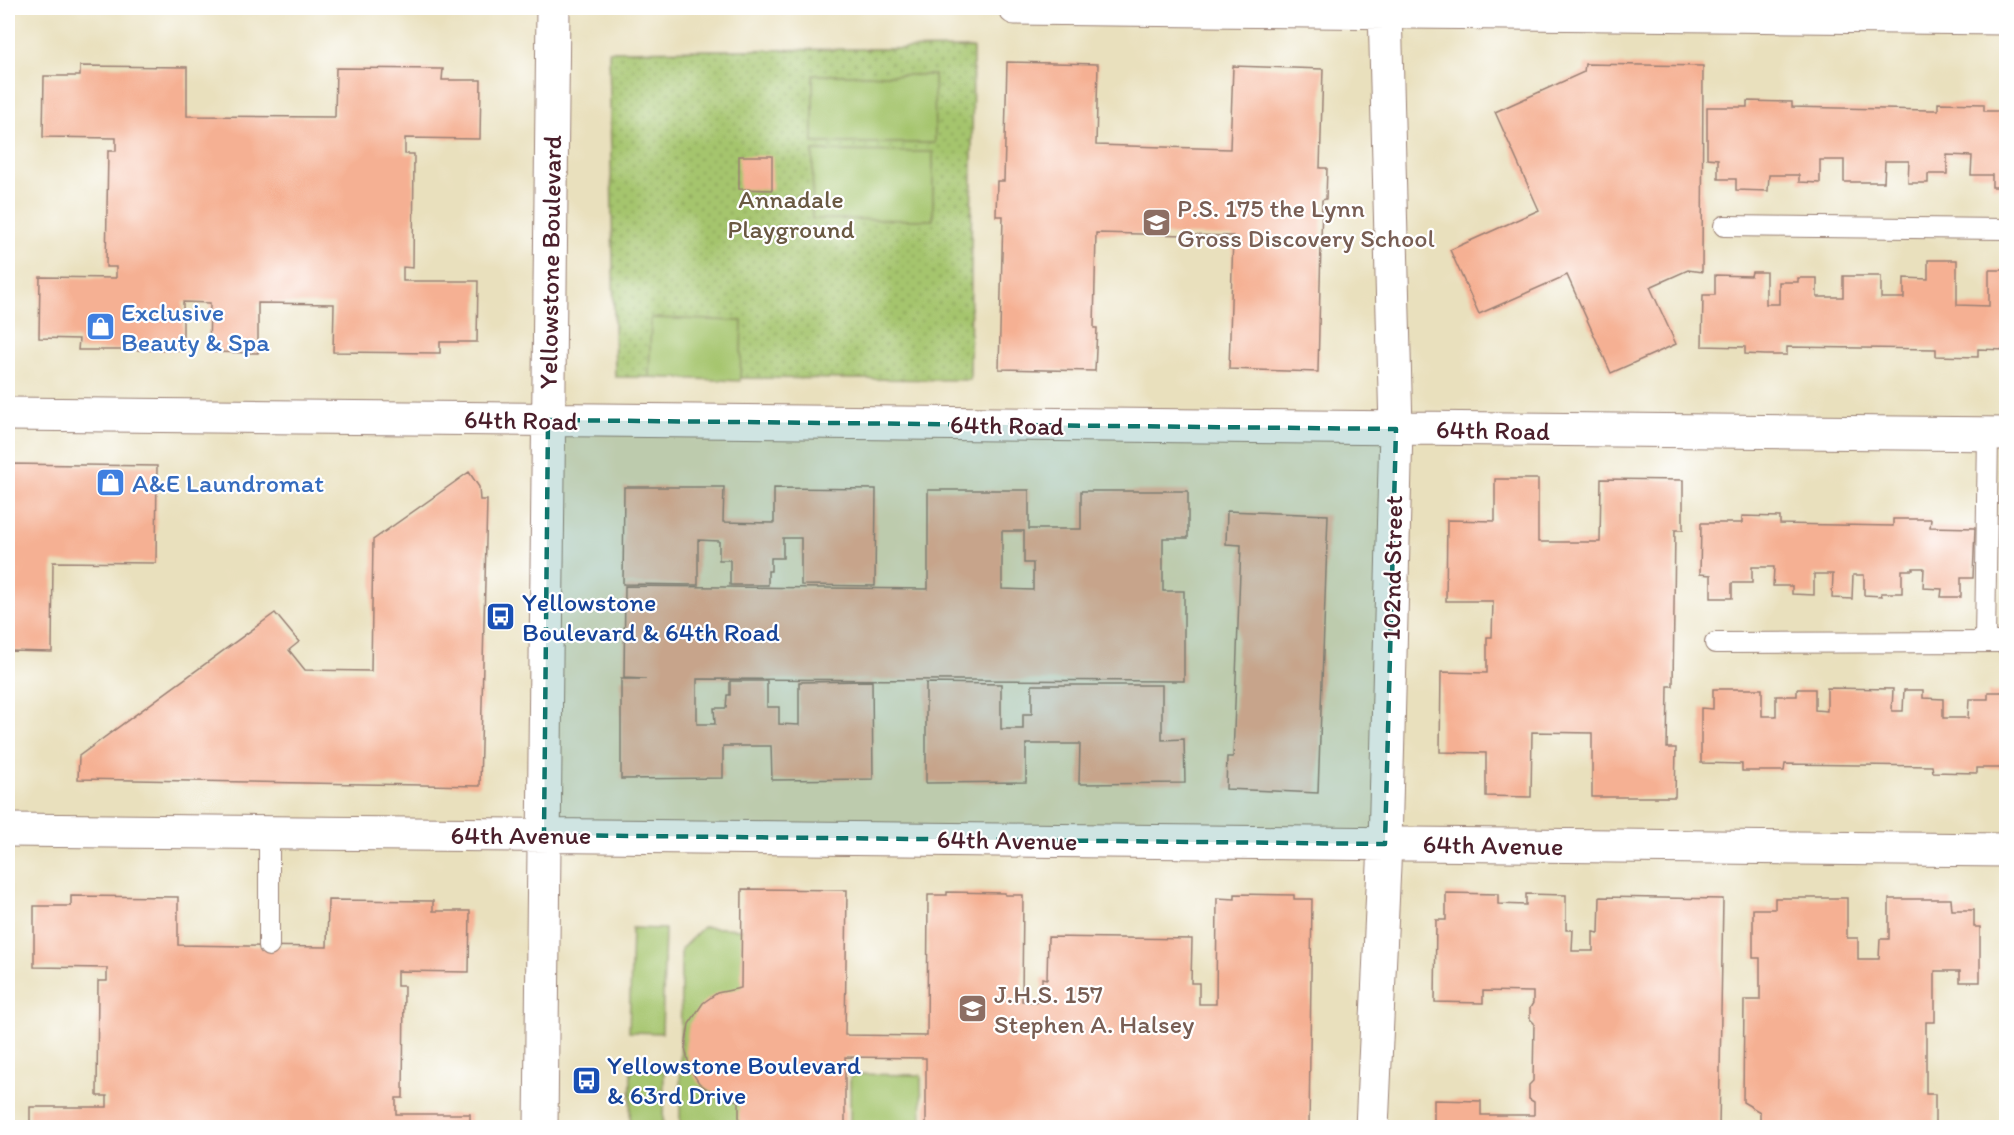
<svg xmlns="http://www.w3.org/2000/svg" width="2014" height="1135" font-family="Itim,sans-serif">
<defs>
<pattern id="park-dots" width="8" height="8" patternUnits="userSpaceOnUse" patternTransform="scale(1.5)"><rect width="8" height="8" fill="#a5c56d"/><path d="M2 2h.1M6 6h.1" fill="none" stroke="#889f5a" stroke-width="1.8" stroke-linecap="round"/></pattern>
</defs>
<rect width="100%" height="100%" fill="#fff"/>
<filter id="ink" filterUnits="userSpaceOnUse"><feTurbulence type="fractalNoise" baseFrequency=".0167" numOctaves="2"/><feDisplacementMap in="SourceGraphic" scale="12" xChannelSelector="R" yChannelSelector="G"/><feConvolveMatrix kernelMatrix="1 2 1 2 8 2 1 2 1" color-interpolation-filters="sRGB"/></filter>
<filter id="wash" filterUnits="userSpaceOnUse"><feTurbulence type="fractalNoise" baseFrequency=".008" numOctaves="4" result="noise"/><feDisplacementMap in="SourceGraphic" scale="24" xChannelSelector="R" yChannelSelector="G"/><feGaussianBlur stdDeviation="1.35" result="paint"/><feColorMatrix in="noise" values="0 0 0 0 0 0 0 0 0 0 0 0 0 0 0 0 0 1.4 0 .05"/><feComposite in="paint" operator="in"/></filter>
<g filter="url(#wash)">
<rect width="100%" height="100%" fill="#e9e0bd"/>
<path fill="url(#park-dots)" stroke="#78724c" stroke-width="1.5" d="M973,48l-3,332 -355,-3 -6,-326z"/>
<path fill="#a5c56d" stroke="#78724c" stroke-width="1.5" d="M813,75h121l1,68h-122z
M813,151l120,1v68l-121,-1z
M651,318l91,3 -2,60 -91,-4z
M703,927l56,3 5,197 -84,1 1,-179z
M632,928l33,1 -3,104 -33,-1z
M631,1069l33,1 -1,57h-33z
M850,1074l71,1 1,52h-72z"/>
<g id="blocks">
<path fill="#f5b093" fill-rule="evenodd" d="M1007,62l91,2 -2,81 134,4 3,-83 90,3 -3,99h7l-1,31 -4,1 -4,172 -89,-3 4,-133 -137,-3 -2,95h3l-2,43 -96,-2 4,-153h-7l1,-35h7z
M1585,64l118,2 -1,206 -14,-2 -38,17 26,57 -65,29 -44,-98 -88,39 -29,-64 89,-40 -44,-98 89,-40z
M80,66l107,1v49l148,1 1,-49 107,1 -1,11h39l-1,59 -75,-1v16h9l-1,114 -10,-1v14h75l-1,61h-37v11l-107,-1 1,-48 -76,-1v50l-49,-1 1,-49 -27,-1v48h-105l1,-11 -40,-1 1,-61 76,1v-11h-10l2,-116h8v-13l-73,-1 1,-61h36z
M1747,101l45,1v5l137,3h9v-7l46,1v7h22v76h-14v-12h-21l1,-19 -25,-1v19h-19v9h-20l1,-22h-24l-1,21h-40v-22h-24v23l-21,-1v-7h-30l-1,16 -32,-1v-11h-18v-20l-11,-1v-51h40z
M739,156h33v34l-33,-1z
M1928,260h29v45l32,1v-36h17v80l-28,-1v8l-42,-1v-7l-149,-2v8h-22l-20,-1v-7l-43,-1 1,-51h12v-20l36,1 1,-4h14v32h13v-22h19v-4h19v19h26v-21h38v22h23v-20l24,1z
M8,464l149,2 -1,97 -103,-1 -1,90 -42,-1 -1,18h-1z
M469,472l10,15 1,13h7l-7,286 -402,-7 1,-23 196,-143 24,29 -10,8 16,20 66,1 2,-131z
M1495,479h43v63h62l1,-63 82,1v50h-8l-2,156h-5l-1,62h9l-1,49h-83v-64l-60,-1 -1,65 -45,-1v-43l-46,-1 1,-80 46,1v-36h5l1,-36h-47l1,-81 48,1z
M624,487h100l-1,35 51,1v-35l102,1 -1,97 -74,-1v-47h-18v20h-12v13h-3v14h-38v-25h-11v-19l-21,-1v45l-75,-1z
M928,490h101v39h52v-38h107v47h-25v53h21v90l-487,-2v45h18l-1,-16h12l1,-13h3v-14h37v26h12v17l20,1v-43l73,-1 1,98 -101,1 -1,-34h-48v32l-102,1v-100h25l-22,-1 1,-92 303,3zM1002,531h22v32h9v27l-31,-1z
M1227,511l101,4 -10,278 -92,-4 1,-32h6l8,-212 -15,-1z
M1742,516l38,1v7l113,2v-7h38l-1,8 45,1 -2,50h-12v19h-20l1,-8 -19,-1 1,-20h-11v2h-11v23h-21l1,3 -18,-1v-20h-11l-1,24 -20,-1 1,-24h-19v21l-22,-1v-8h-19l1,-19h-22v16h-20v15h-21v-23l-11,-1 1,-51h41z
M926,683l75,1v45h22v-15h9v-29h130v55l22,-1 1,44 -106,1 1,-40h-54v38l-100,1z
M1827,688l66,1 -1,22h11l1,-21h19v8l20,1v19h25l1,-19h19v-7h18v76h-29v5l-44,-1 -1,-6 -147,-2 -1,7h-42v-7l-41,-1v-55l12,1v-20h49v27h14v-20h21v-7h18v21l12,1z
M742,889l105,1 -2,145 82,1 1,-141h19v-3l58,1v2h18l-1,106 20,1v-24l5,1 1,-42 144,2 -1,44h8v21h17l1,-106 18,1v-5l59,1v4h18l-3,229h-383v-70l-81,-1v71h-106v-27l-23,-6 -17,-12 -9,-14 -5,-21 4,-24 14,-21 14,-10 24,-5z
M1446,893l52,1v10l28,1v-11l40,1v35h7l-1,21h21v-19l6,1 1,-36 123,2 -4,229h-285v-28l47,1v14h53v-13l-5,-3v-14l4,-4 1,-58 -4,-4v-11l3,-5v-11l-50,-1v12l-48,-1 1,-82h10z
M71,896l107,1v48l149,2 1,-47 105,1v10h37l-1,61 -72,-1v15h7l-1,112h-7v16h74v14h-440v-21h77v-11h-10l1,-115h9v-13l-73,-1v-61h37z
M1775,898h72v40h11v21h21l1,-20h9v-40h62l1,11h22v17h6v55h-20v-11h-25v51h-9v72h9v34h-175v-16l-17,-10 1,-102h16v-42h-7v-49h22z"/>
</g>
</g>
<g filter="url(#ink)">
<use href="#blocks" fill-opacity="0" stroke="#9a8074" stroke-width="1.5"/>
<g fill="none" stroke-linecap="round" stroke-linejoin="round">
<defs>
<path id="lane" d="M1724,226l282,3
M1985,641l3,-207
M1715,643l291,-1
M269,832v114"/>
<path id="street" d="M1015,8l991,10
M8,414l1998,20
M8,830l1998,20
M541,1128l12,-1120
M1372,1128l13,-284 11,-415 -11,-421"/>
</defs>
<use href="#lane" stroke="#9a8074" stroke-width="22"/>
<use href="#street" stroke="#9a8074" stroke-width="35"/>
<use href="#lane" stroke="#fff" stroke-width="20"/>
<use href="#street" stroke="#fff" stroke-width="33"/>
</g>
</g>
<path fill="#0f766e" fill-opacity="0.2" stroke="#0f766e" stroke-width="4.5" stroke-dasharray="12 8" stroke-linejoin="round" d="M548,420l848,9 -11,415 -841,-9z"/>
<defs>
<symbol id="school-square" viewBox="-11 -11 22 22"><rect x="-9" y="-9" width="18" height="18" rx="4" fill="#8d6e63" stroke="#fff"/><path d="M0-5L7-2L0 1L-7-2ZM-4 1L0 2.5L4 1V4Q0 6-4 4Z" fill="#fff"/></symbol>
<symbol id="shop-square" viewBox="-11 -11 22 22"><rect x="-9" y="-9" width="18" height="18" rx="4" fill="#3f7fe0" stroke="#fff"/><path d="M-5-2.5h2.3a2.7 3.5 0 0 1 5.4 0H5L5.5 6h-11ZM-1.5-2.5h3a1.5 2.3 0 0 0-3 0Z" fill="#fff"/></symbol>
<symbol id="bus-square" viewBox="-11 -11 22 22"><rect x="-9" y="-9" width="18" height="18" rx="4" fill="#1a4fb4" stroke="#fff"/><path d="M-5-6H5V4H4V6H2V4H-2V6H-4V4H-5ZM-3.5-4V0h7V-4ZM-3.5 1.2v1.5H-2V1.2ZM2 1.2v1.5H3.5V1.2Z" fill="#fff"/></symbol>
</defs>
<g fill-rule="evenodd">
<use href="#school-square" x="1140" y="206" width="33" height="33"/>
<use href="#shop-square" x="84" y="310" width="33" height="33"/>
<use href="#shop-square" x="94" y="466" width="33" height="33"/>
<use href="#bus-square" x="484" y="600" width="33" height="33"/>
<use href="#school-square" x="956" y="992" width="33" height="33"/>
<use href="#bus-square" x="570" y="1064" width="33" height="33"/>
</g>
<g text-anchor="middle" stroke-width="4.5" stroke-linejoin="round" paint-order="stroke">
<g font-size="26" fill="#6a5942" stroke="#fff">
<text x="791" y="208">Annadale<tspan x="791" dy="30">Playground</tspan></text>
</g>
<g font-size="26" fill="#785e54" stroke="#fff" text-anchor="start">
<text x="1177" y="217">P.S. 175 the Lynn<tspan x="1177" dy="30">Gross Discovery School</tspan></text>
<text x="994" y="1003">J.H.S. 157<tspan x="994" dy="30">Stephen A. Halsey</tspan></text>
</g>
<g font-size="26" fill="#4a1f2b" stroke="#fff">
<text transform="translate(550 262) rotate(-89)" y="9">Yellowstone Boulevard</text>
<text transform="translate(521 420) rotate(1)" y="9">64th Road</text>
<text transform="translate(1007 425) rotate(1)" y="9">64th Road</text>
<text transform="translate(1493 430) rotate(1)" y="9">64th Road</text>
<text transform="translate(1392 568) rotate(-89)" y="9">102nd Street</text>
<text x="521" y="844">64th Avenue</text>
<text transform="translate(1007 840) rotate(1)" y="9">64th Avenue</text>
<text transform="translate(1493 845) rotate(1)" y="9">64th Avenue</text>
</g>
<g font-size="26" fill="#366cbe" stroke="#fff" text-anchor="start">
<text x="121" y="321">Exclusive<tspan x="121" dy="30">Beauty &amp; Spa</tspan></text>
<text x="132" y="492">A&amp;E Laundromat</text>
</g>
<g font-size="26" fill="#164399" stroke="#fff" text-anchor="start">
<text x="522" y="611">Yellowstone<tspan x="522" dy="30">Boulevard &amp; 64th Road</tspan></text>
<text x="607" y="1074">Yellowstone Boulevard<tspan x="607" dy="30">&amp; 63rd Drive</tspan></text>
</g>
</g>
<rect width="2014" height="1135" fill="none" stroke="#fff" stroke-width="30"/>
</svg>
